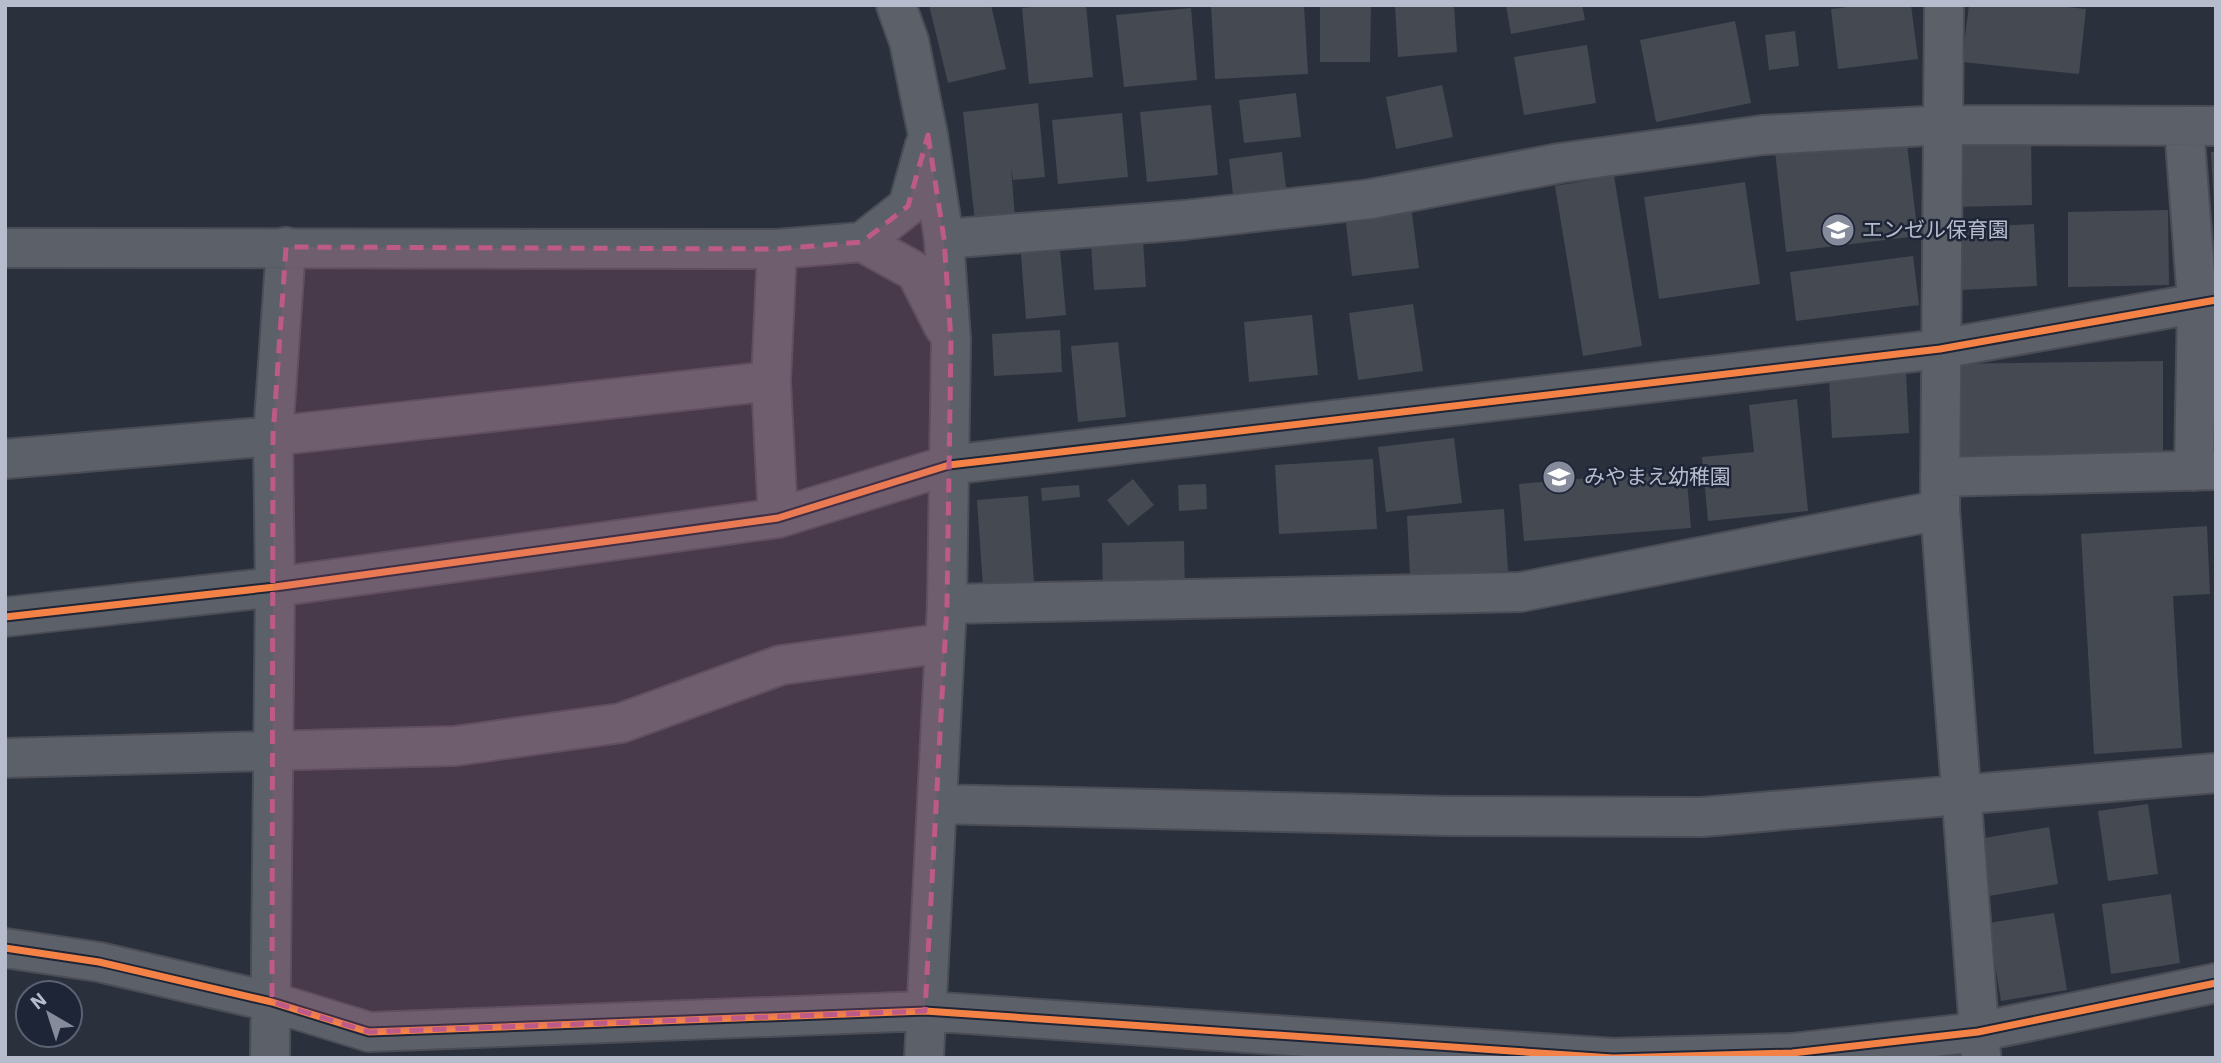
<svg xmlns="http://www.w3.org/2000/svg" width="2221" height="1063" font-family="'IBM Plex Sans','Noto Sans JP',sans-serif">
<rect width="100%" height="100%" fill="#2b313c"/>
<path fill="#444952" d="M929,5h62l15,64 -58,14z
M1050,5h36l7,72 -64,7 -7,-76z
M1211,5h93l4,69 -93,5z
M1320,5h51l-1,57h-50z
M1395,5h59l3,47 -59,5z
M1506,5h76l3,15 -74,14z
M1865,5h46l7,54 -80,10 -7,-60z
M1969,5h80l37,4 -7,65 -117,-12z
M1191,8l6,72 -73,7 -8,-72z
M1735,21l16,82 -95,19 -16,-82z
M1795,31l4,35 -30,4 -4,-35z
M1587,45l9,58 -72,12 -10,-58z
M1442,85l11,52 -57,12 -10,-52z
M1296,93l5,44 -57,6 -5,-43z
M1038,103l7,74 -32,3 -2,-14 4,52 -40,4 -12,-110z
M1211,105l7,70 -71,7 -7,-70z
M1122,113l6,64 -70,7 -6,-64z
M1906,136l12,100 -132,16 -11,-101z
M2031,140l1,65 -78,2 -1,-66z
M1282,152l5,45 -53,6 -5,-44z
M2211,152h5v55h-2z
M1614,176l28,170 -59,10 -28,-170z
M1745,182l15,102 -101,15 -15,-102z
M1411,206l8,62 -67,8 -7,-62z
M2168,210l1,75 -101,2v-75z
M2034,224l3,62 -76,4 -3,-62z
M1059,239l7,76 -40,4 -6,-76z
M1143,240l3,47 -52,3 -3,-46z
M1913,256l6,49 -123,16 -6,-49z
M1413,304l10,67 -65,9 -9,-67z
M1312,315l6,60 -69,7 -5,-60z
M1060,330l2,42 -68,4 -2,-42z
M1118,342l8,75 -48,5 -7,-76z
M2163,361v92l-212,3 -1,-92z
M1906,372l3,61 -77,5 -3,-61z
M1797,399l11,112 -100,10 -6,-64 52,-5 -5,-47z
M1454,438l8,65 -76,9 -8,-65z
M1373,459l4,70 -98,5 -4,-69z
M1686,470l5,58 -167,13 -5,-57z
M1133,479l21,26 -26,21 -21,-26z
M1206,484l1,25 -28,2 -1,-26z
M1079,485l1,12 -38,4 -1,-13z
M1028,496l7,101 -51,4 -7,-101z
M1504,509l4,62 -98,5 -3,-60z
M2207,526l3,68 -37,2 9,152 -88,6 -13,-220z
M1184,541l1,56 -82,2 -1,-56z
M2148,804l10,70 -50,7 -10,-70z
M2049,827l9,57 -69,12 -10,-57z
M2171,894l9,69 -69,11 -9,-70z
M2054,913l13,77 -66,11 -13,-78z"/>
<g fill="none" stroke-linecap="round" stroke-linejoin="round">
<defs>
<path id="minor" d="M896,5l13,36 19,94 16,104 7,101 -4,264 -23,454
M1944,5l-4,505 41,545
M2184,126l13,175 -3,170
M944,239l241,-19 186,-21 189,-36 203,-28 180,-10 273,1
M862,242l54,30 28,55
M5,248l772,1 85,-7 46,-36 17,-61
M777,249l-6,132 7,137
M5,459l268,-23 498,-55
M1940,477l276,-7
M947,604l574,-12 419,-82
M5,617l270,-30 503,-69 171,-53 991,-116 276,-49
M5,758l450,-12 166,-23 160,-58 164,-22
M937,804l512,12 253,1 514,-44
M5,948l94,14 173,40 97,30 556,-21 688,47 179,-5 186,-21 238,-49
M270,1058l5,-471 -2,-151 13,-189"/>
</defs>
<use href="#minor" stroke="#4a4d56" stroke-width="42"/>
<use href="#minor" stroke="#5c6068" stroke-width="38"/>
<defs>
<path id="cycleway" d="M5,617l270,-30 503,-69 171,-53 991,-116 276,-49
M5,948l94,14 173,40 97,30 556,-21 688,47 179,-5 186,-21 238,-49"/>
</defs>
<use href="#cycleway" stroke="#1e2537" stroke-width="11"/>
<use href="#cycleway" stroke="#f48246" stroke-width="7"/>
</g>
<path fill="#bd5a88" fill-opacity="0.2" stroke="#bd5a88" stroke-width="5" stroke-dasharray="14 9" stroke-linejoin="round" d="M928,135l16,104 7,101 -4,264 -22,407 -556,21 -97,-30 1,-566 13,-189 491,2 85,-7 46,-36z"/>
<defs>
<symbol id="school-disc" viewBox="-11 -11 22 22"><circle r="9.5" fill="#858b9a" stroke="#1e2537"/><path d="M0-5L7-2L0 1L-7-2ZM-4 1L0 2.5L4 1V4Q0 6-4 4Z" fill="#fff"/></symbol>
</defs>
<g fill-rule="evenodd">
<use href="#school-disc" x="1819" y="211" width="38" height="38"/>
<use href="#school-disc" x="1540" y="458" width="38" height="38"/>
</g>
<g text-anchor="middle" stroke-width="5" stroke-linejoin="round" paint-order="stroke">
<g font-size="21" fill="#b6bccc" stroke="#1e2537" text-anchor="start">
<text x="1862" y="237">エンゼル保育園</text>
<text x="1584" y="484">みやまえ幼稚園</text>
</g>
</g>
<rect width="2221" height="1063" fill="none" stroke="#b6bccc" stroke-width="14"/>
<g transform="translate(49 1014) rotate(321)"><circle r="33" fill="#1e2537" stroke="#5b6173" stroke-width="2"/>
<path d="M0-5L12 26L0 18L-12 26Z" fill="#858b9a"/>
<text y="-10" font-size="19" font-weight="bold" text-anchor="middle" fill="#b6bccc">N</text>
</g>
</svg>
